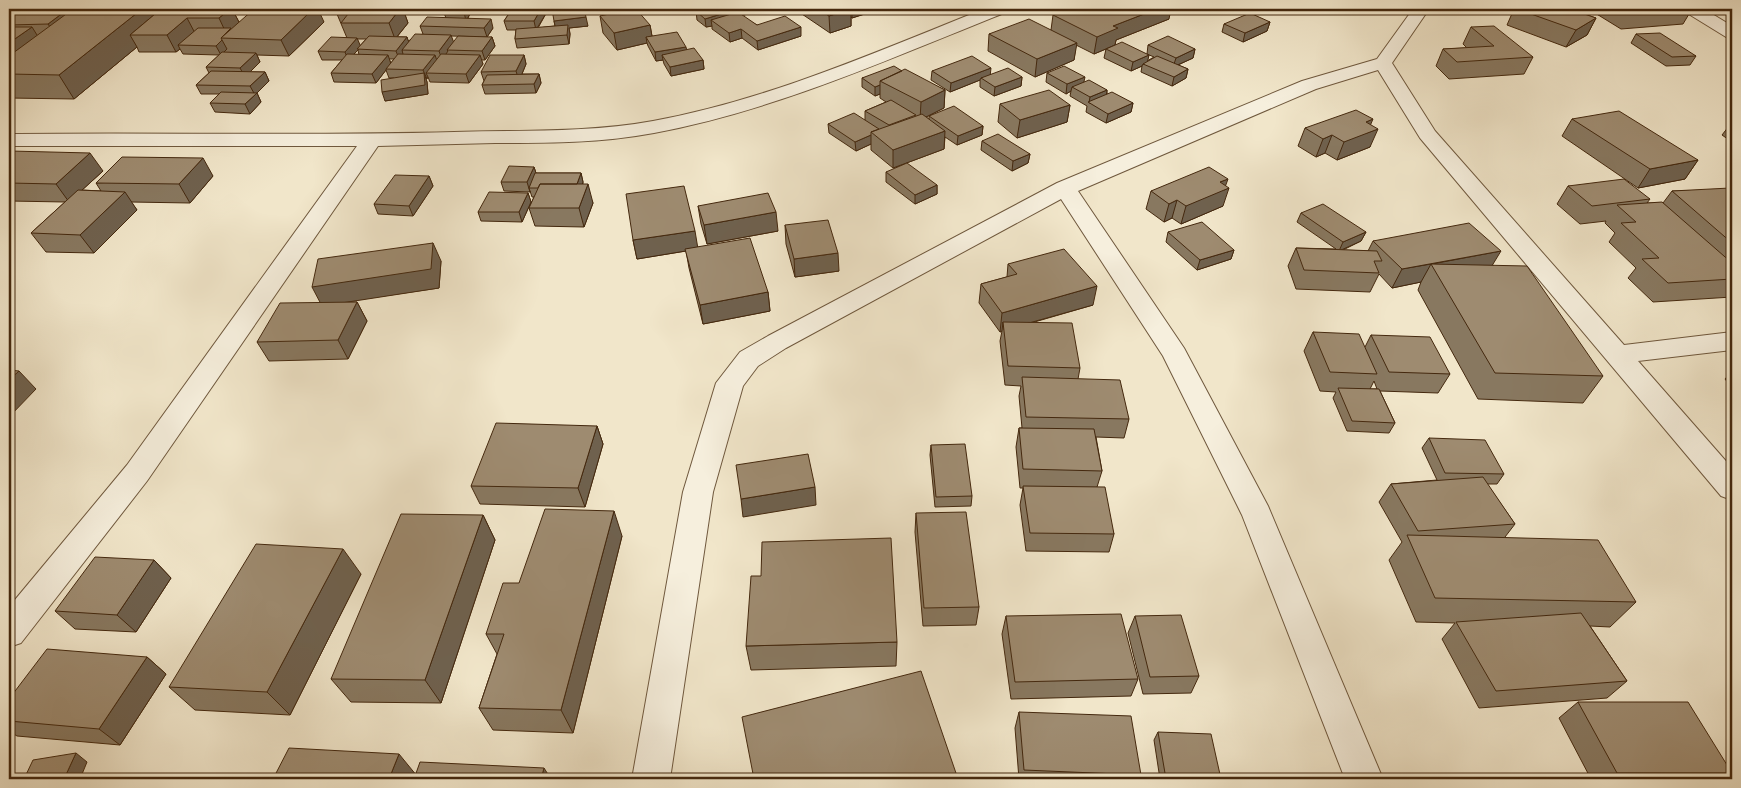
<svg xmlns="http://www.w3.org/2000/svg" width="1741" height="788" font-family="'Libre Bodoni',serif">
<rect width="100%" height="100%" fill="#f1e6ca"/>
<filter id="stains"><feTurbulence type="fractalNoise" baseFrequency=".004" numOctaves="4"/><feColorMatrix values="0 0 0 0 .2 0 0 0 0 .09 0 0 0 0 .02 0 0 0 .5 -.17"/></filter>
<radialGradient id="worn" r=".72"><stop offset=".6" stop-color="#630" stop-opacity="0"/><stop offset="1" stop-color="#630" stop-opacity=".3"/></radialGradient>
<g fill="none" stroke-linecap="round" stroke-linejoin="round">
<defs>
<path id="minor" d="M984,9h22l-2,4c-115,46 -228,97 -350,120 -53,10 -106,10 -159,10 -39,1 -78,2 -117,3l-231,335 -126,162 -12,4v-40l118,-142 230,-319h-348v-12c148,-2 296,2 445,-2 66,-2 133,1 199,-11 115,-21 223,-69 331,-112z
M1413,9h16l-37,54 43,68 189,214 108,-13v18l-94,11 94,107v32l-11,-4 -301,-358 -42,-68 -62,19 -238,102 106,157 84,158 115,273h-38l-103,-264 -79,-159 -102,-157 -275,149 -28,18 -15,20 -30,106 -43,287h-38l51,-287 33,-109 24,-31 28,-16 289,-153 245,-102 75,-22z
M1685,9h19l28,17v12l-6,-1 -39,-24z"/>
</defs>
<use href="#minor" stroke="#6f583d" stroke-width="2"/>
<use href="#minor" fill="#f6efdd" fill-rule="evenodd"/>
</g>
<path fill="#887860" stroke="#44280e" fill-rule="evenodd" d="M9,9h223l7,13h85l-35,34 -32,-1 3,7 -10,10h15l4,9 -12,12 4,9 -11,12 -35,-2 -5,-9 9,-9h-18l-5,-9 13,-12 -3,-6 13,-12 -36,-1 -3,-5 -4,3h-37l-2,-5 -63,52 -65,-1z
M342,9h61l5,14 -11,14h10l1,4 15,-7 -3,-8 26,-8 -2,-5 3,-4h23l1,3 -3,6 25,10 -6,9 -36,-1 2,6 39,-5 3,9 -10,14h-4l2,4 -14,19 -39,-1 -2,-5 -2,2 1,3 1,12 -43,7 9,-23h-5l-3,-8 -10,13 -42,-1 -3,-9 11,-13h-20l-4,-9 29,-13 -10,-24zM357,39h9l-6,7zM358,50l1,5 -5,-1zM389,59h5l-3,4z
M512,9h35l1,1 -10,18 17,-2 -1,-5 34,5 -19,2 1,6 -1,10 -52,4 -2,-9 1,-9h-9l-3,-9z
M736,9h29l-21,6z
M796,9h81v1l-25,8 -1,-1v9l-21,7 -34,-23z
M1514,9h56l26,9 -9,17 -21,12 -59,-22z
M1597,9h95l-9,15 -62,5 -26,-16z
M1084,10l85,9 -53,21 -1,5 34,10 -2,6 7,-4 -7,-3 1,-9 47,4 -2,9 -15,7 10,4 -2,9 -14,8 -31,-14 1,-6 -11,5 -27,-13 2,-9 -12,5 -18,-9 -2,15 -39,17 -47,-26 1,-17 62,-4 2,-15z
M696,11l39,2 22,12 44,11 -43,14 -16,-12 -12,4 -18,-13v-3l-6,1 -9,-7z
M600,16l50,9 2,11 35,14 16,10 1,9 -33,7 -7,-12 -1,-4 -7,1 -8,-15 -1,-3 -30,7 -14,-17z
M1270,22l-3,9 -24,11 -21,-10 2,-8z
M1471,27l62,30 -9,17 -75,5 -13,-13 7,-17 24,-1 -4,-4z
M1636,34l60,22 -6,9 -24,1 -35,-23z
M524,55l2,9 -4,10h17l2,9 -5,10 -51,1 -3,-9 2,-4 -3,-9z
M902,71l43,19 -1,18 -18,9 3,2v-3l54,10 -1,9 -25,10 -12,-8 -1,12 -51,19 -22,-18v-6l-15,7 -27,-18 -1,-9 37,-4v-9l21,-9 -6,-4v-4l-5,2 -13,-9v-9z
M932,71l59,4 31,2 -1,9 -27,10 -14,-9v-7l-30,12 -19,-12z
M1047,73l37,9 23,8v4l26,9 -2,9 -25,11 -20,-11 1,-6 -17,-10 1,-5 -5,3 -20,-12z
M1000,104l70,1 -3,17 -50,16 -19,-16z
M1572,119l126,41 -13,19 -47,9 -76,-52z
M1371,125l-1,22 -33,13 -12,-7 -9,4 -18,-11 7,-18z
M1729,126h3v16l-10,-7z
M982,141l48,13 -2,9 -16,8 -31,-21z
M9,152l94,19 -21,19 19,1 -5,-8 117,-7 -23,27 -59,-1 6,8 -43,43 -48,-1 -15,-19 34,-31 -56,-1z
M534,167l2,6h45l2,9v2l10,19 -9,24 -49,-1 -6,-18 5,-11h-2l-2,-6v1l-26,-1 -3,-9z
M886,172l51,13v9l-22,10 -29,-22z
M429,176l4,10 -20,30 -35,-2 -4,-10z
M1568,186l82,13 -3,4h16l9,-12 60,-1v107l-79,5 -25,-24 8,-10 -27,-26 6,-9 -10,-10 1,-2 -26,3 -23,-20z
M1151,191l72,15 -42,18 -9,-6 -8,4 -18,-13z
M528,193l3,9 -9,20 -41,-1 -3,-9z
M698,206l80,25 -71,13 -6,-20z
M1301,213l65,19 -5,9 -18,9 25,1 5,-10 120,24 110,111 -20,27 -105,-4 -60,-109 3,-8 -29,6 -13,-14 -9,18 -74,-3 -8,-23 8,-18 40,1 -39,-27z
M785,225l54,46 -44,6 -9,-33z
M1168,232l66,18 -3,9 -34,11 -31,-28z
M633,240l65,7 70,45 2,19 -67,13 -14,-56 -3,-17 -49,8z
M441,261l-2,27 -97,14h15l10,19 -19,38 -79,2 -12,-19 63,-39z
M1008,264l85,41 -62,18 49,45 -2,11 51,40 -5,19 -28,-1 6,34 -5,16 17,47 -5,18 -83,-1 -6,-46 3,-17h-3l-4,-41 3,-19h3l-3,-32 2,-10 -16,-1 -5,-44 2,-10 -2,1 -21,-29 2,-19 26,-7z
M1313,332l52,15 6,-12 79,39 -12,19 -58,-2 15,32 -6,10 -42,-2 -14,-33 3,-6 -16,-1 -16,-40zM1374,381l3,8h-7z
M1732,371v17l-7,-9z
M597,426l6,18 -18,63 -105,-3 -9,-18z
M1429,438l75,36 -7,10h-10l28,40 -10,13 131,65 -26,25 -20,-1 37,55 -20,17 -128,10 -37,-69 13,-16 -39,-1 -27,-62 13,-18 -23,-40 12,-18 46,-4 -15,-32z
M931,445l41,51 -1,10 -36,1 -5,-52z
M916,513l63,94 -3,18 -53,1 -8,-94z
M483,515l12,25 -54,163 -90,-1 -20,-23z
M622,536l-49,197 -80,-3 -14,-22 18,-54 -11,-20 33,-51z
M154,560l17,18 -35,54 -61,-3 -20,-18z
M361,574l-71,141 -95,-5 -26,-23z
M1006,616l132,63 -7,17 -120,3 -9,-65z
M1135,616l64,60 -8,17 -48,1 -15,-61z
M897,642l-1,24 -145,4 -5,-24z
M147,657l19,17 -46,71 -103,-9 -8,-5v-32z
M1578,702l154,71 -9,6h-144h12l-32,-61z
M1019,712l122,63 -2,4h-120l-4,-51z
M1158,732l63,47h-61l-6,-39z"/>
<path fill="#6f614e" stroke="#44280e" d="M68,9h14l-23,32 -11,-17z
M142,9h19l-31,26 7,12 -63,52 -15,-24z
M230,9h2l8,15 -13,11 -8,-17z
M313,9h5l6,13 -35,34 -8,-16z
M400,9h3l5,14 -13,16 -6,-16z
M466,9h4l1,3 -5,9 -2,-9z
M541,9h6l1,1 -12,20 -2,-9z
M688,9h13l-13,2z
M744,9h21l-21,6z
M851,9v17l-21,7 -1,-17z
M852,9h25v1l-25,8z
M1157,9h14l-2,10 -53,21 -1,5 -21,9 3,-17 16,-11z
M734,10l1,9 -24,1 1,6 -6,1 -1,-8z
M586,17l2,9 -19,2 1,6 -1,10 -2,-9 -11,-5 -2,-9z
M187,18l9,17 -18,10 2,4 -4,3 -9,-17z
M1596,18l-9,17 -21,12 10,-17z
M491,19l2,9 -6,9 -3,-9z
M1270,22l-3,9 -24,11 2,-9z
M650,25l3,17 -7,-5 1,6 -30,7 -3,-17z
M32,27l15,24 -38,23v-31z
M801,27v9l-43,14 -1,-9z
M741,29l1,9 -12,4 -1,-9z
M451,35l3,8 -7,7 1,1 -6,9 -3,-9z
M407,37l3,9 -8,4 1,4 -4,5 -3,-8z
M492,37l3,9 -10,14 -3,-9z
M357,38l4,9 -13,13 -3,-8z
M222,40l5,9 -6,6 -5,-9z
M1077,43l-3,17 -39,17 2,-18z
M686,47l2,8h-26l1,5 -7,1 -1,-9z
M1195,49l-2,9 -20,9 3,-9z
M256,53l4,9 -15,15 -5,-9z
M388,55l3,9 -5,5v1l-10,13 -4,-9z
M435,55l3,9 -12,9 2,4 -1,2 -4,-9z
M480,55l3,9 -14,19 -3,-9z
M524,55l2,9 -7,17 -3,-10z
M1149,55l-2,9h-4l-1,2 -11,5 2,-9z
M703,60l1,9 -33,7 -1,-9z
M991,68l-1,9 -9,1 -1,2 -30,12 1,-9z
M1188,69l-2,9 -14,8 2,-9z
M265,72l4,9 -12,12 4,9 -11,12 -5,-10 10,-9 -5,-9z
M424,73l3,9 1,12 -43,7 -3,-9z
M539,74l2,9 -5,10 -2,-9z
M1022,77l-1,9 -27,10 1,-9z
M1085,77l-2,9 -11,1 -1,4 -5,3 1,-10z
M880,85v9l-5,2v-9z
M945,90l-1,18 -24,12 1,-18z
M1107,90l-1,9 -17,4 1,-6z
M1133,103l-2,9 -25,11 2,-9z
M1070,105l-3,17 -50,16 3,-18z
M1373,119l-6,14 11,-4 -8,18 -33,13 7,-18 22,-20z
M983,126l-1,9 -25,10 1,-9z
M945,131l-1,18 -51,19v-18z
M871,135v9l-15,7 -1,-9z
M1332,135l-7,18 -9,4 7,-18z
M90,153l13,18 -34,31 -13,-18z
M1030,154l-2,9 -16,8 1,-10z
M203,158l10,18 -23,27 -11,-19z
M1698,160l-13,19 -47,9 12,-19z
M534,167l3,9 -8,12 1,3v1l-3,-10z
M581,173l2,9 -5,15 -2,-10z
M429,176l4,10 -20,30 -4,-10z
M1228,179l-4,11 5,-2 -6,18 -42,18 5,-18 34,-24z
M588,184l5,19 -9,24 -5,-19z
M937,185v9l-22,10v-9z
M125,192l12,18 -43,43 -14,-18z
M528,193l3,9 -9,20 -3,-10z
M1177,200l-5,18 -8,4 5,-18z
M776,212l2,19 -71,13 -3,-19z
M695,231l3,18 -61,10 -4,-19z
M1366,232l-5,9 -22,10 4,-9z
M433,243l8,18 -2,27 -117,18 -10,-19z
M1234,250l-3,9 -34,11 3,-10z
M1501,251l-11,18 -58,-5z
M838,253l1,18 -44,6 -1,-18z
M1431,264l-10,18 -29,6 10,-19z
M1097,286l-4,19 -89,25 -1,-8 -1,9 -2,1 2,-19z
M768,292l2,19 -67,13 -3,-19z
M357,302l10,19 -19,38 -10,-19z
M19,371l17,18 -27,28v-37z
M597,426l6,18 -18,63 -7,-19z
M815,487l1,18 -73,12 -2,-18z
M614,511l8,25 -49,197 -12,-23z
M483,515l12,25 -54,163 -16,-23z
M343,549l18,25 -71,141 -23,-23z
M154,560l17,18 -35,54 -19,-17z
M147,657l19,17 -46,71 -21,-16z
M76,753l11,9 -7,17h-16z
M399,754l18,22 -1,3h-27z
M544,768l7,11h-10z"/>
<path fill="#9e8b70" stroke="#44280e" d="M9,9h59l-20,15 -39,1z
M73,9h69l-83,66 -50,-1v-18z
M161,9h69l-11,9h-32l-20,17h-37z
M254,9h59l-32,31 -60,-2z
M342,9h58l-11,14h-48l7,-9h-11z
M447,9h19l-2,3 -20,1z
M512,9h29l-7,12h-30z
M552,9h32l2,8 -32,4z
M632,9h4l14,16 -36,8 -14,-17z
M703,9h30l1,1 -29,9 -9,-8z
M818,9h33l-22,7z
M1069,9h13l2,1 3,-1h70l-44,17 5,2 -21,9 -44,-22z
M1517,9h53l26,9 -20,12z
M1624,9h58l-52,4z
M738,12l19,13 28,-9 16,11 -44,14 -16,-12 -12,4 -18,-13z
M1250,13l20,9 -25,11 -21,-9z
M427,17l64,2 -7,9 -64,-2z
M1029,19l48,24 -40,16 -48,-25z
M568,25l-1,10 -52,4 1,-10z
M1494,26l39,31 -76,5 -14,-13 51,-3 -23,-19z
M9,27h23l-23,16z
M198,28h33l-10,10 1,2 -6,6 -38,-1z
M677,32l9,15 -31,5 -9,-15z
M1660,33l36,23 -24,1 -36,-23z
M415,34l36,1 -12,16 -37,-1z
M369,36l38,1 -11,14 -39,-2z
M458,36l34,1 -10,14 -35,-1z
M1168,36l27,13 -19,9 -28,-13z
M331,37l26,1 -12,14 -27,-1z
M1122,42l27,13 -16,7 -27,-13z
M694,48l9,12 -33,7 -8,-12z
M222,52l34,1 -16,15 -34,-1z
M347,54l41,1 -16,19 -41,-1z
M398,54l37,1 -12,15 -37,-1z
M441,54l39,1 -14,19 -40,-1z
M490,55h34l-8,16 -35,1z
M972,56l19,12 -40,15 -19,-12z
M1157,56l31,13 -14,8 -31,-13z
M894,66l8,5 -22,10v4l-5,2 -13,-9z
M1064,66l21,11 -18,7 -20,-11z
M1008,68l14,9 -27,10 -14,-9z
M905,69l40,21 -24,12 -41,-21z
M211,71l54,1 -15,14 -54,-1z
M424,73l1,12 -43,7 -1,-12z
M539,74l-5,10 -52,1 5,-10z
M1089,80l18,10 -17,7 -18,-10z
M1049,90l21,15 -50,15 -20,-16z
M221,92l36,1 -12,11 -35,-1z
M1112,92l21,11 -25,11 -20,-12z
M891,100l25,15 -27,10 -24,-14z
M954,106l29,20 -25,10 -29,-20z
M1356,110l17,9 -7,3 12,7 -34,13 -12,-7 -9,4 -18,-11z
M1619,111l79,49 -48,9 -78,-50z
M854,113l25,16 -8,3v3l-16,7 -27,-18z
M922,114l23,17 -52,19 -22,-18z
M998,134l32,20 -17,7 -31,-20z
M10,151l80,2 -34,31 -47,-1v-31z
M122,157l81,1 -24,26 -83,-1z
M907,163l30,22 -22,10 -29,-23z
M509,166l25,1 -7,15h-26z
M1209,167l19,12 -8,3 9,6 -43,18 -9,-6 -8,4 -18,-13z
M535,173h46l-4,11h-37l-2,4h-9z
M395,175l34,1 -20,30 -35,-2z
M1624,179l26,20 -58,7 -24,-20z
M540,184h48l-9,24h-50z
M684,186l11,45 -62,9 -7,-46z
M1730,188l2,2v53l-60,-52z
M78,190l47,2 -45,43 -49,-2z
M489,192l39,1 -9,19h-41z
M768,193l8,19 -72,13 -6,-19z
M1662,202l70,61v16l-64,4 -26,-24 17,-1 -38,-35 15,-1 -19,-17z
M1323,204l43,28 -23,10 -42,-29z
M828,220l10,33 -44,6 -9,-34z
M1202,222l32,28 -34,10 -32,-28z
M1469,223l32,28 -99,18 -29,-28z
M750,238l18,54 -68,13 -15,-56z
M433,243l-2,26 -119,18 6,-28z
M1296,248l81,3 5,10h-8l5,12 -75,-3z
M1064,249l33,37 -95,27 -21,-29 36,-10 -9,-10z
M1431,264l96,2 76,110 -108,-3z
M357,302l-19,38 -81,2 23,-39z
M1003,322l69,1 8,45 -72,-2z
M1313,332l46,2 18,40 -47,-2z
M1371,335l59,2 20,37 -61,-2z
M9,370l10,1 -10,9z
M1022,377l98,3 9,39 -103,-2z
M1338,388l41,1 16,34 -43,-2z
M496,423l101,3 -19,62 -107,-2z
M1019,428l75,1 8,42 -79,-2z
M1429,438l56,2 19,34 -59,-1z
M965,444l7,52 -36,1 -5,-52z
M808,454l7,33 -74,12 -5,-34z
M1483,477l32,47 -97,7 -27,-47z
M1023,486l82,1 9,47 -84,-1z
M545,509l69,2 -53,199 -82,-2 25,-74h-18l17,-51h16z
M966,512l13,95 -55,1 -8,-95z
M401,514l82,1 -58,165 -94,-1z
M1407,535l191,5 38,62 -201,-4z
M891,538l6,104 -151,4 5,-70h10l1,-34z
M256,544l87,5 -76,143 -98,-5z
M95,557l59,3 -37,55 -62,-4z
M1581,613l46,68 -131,10 -40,-69z
M1121,614l17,65 -123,3 -9,-66z
M1181,615l18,61 -49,1 -15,-61z
M47,649l100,8 -48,72 -90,-8v-22z
M921,671l37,108h-204l-12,-62z
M1578,702h110l44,71h-115z
M1019,712l112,4 10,59 -117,-5z
M1158,732l53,2 10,45h-55z
M289,748l110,6 -10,25h-116z
M76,753l-12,26h-40l9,-19z
M420,762l124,6 -3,11h-127z
M1628,778l1,1h-50z"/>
<rect width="1741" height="788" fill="none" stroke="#f1e6ca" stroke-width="30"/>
<rect x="10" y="10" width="1721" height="768" fill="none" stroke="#44280e" stroke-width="2.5"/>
<rect x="15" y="15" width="1711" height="758" fill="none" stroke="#44280e"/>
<rect width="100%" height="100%" filter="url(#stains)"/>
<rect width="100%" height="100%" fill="url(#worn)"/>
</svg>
